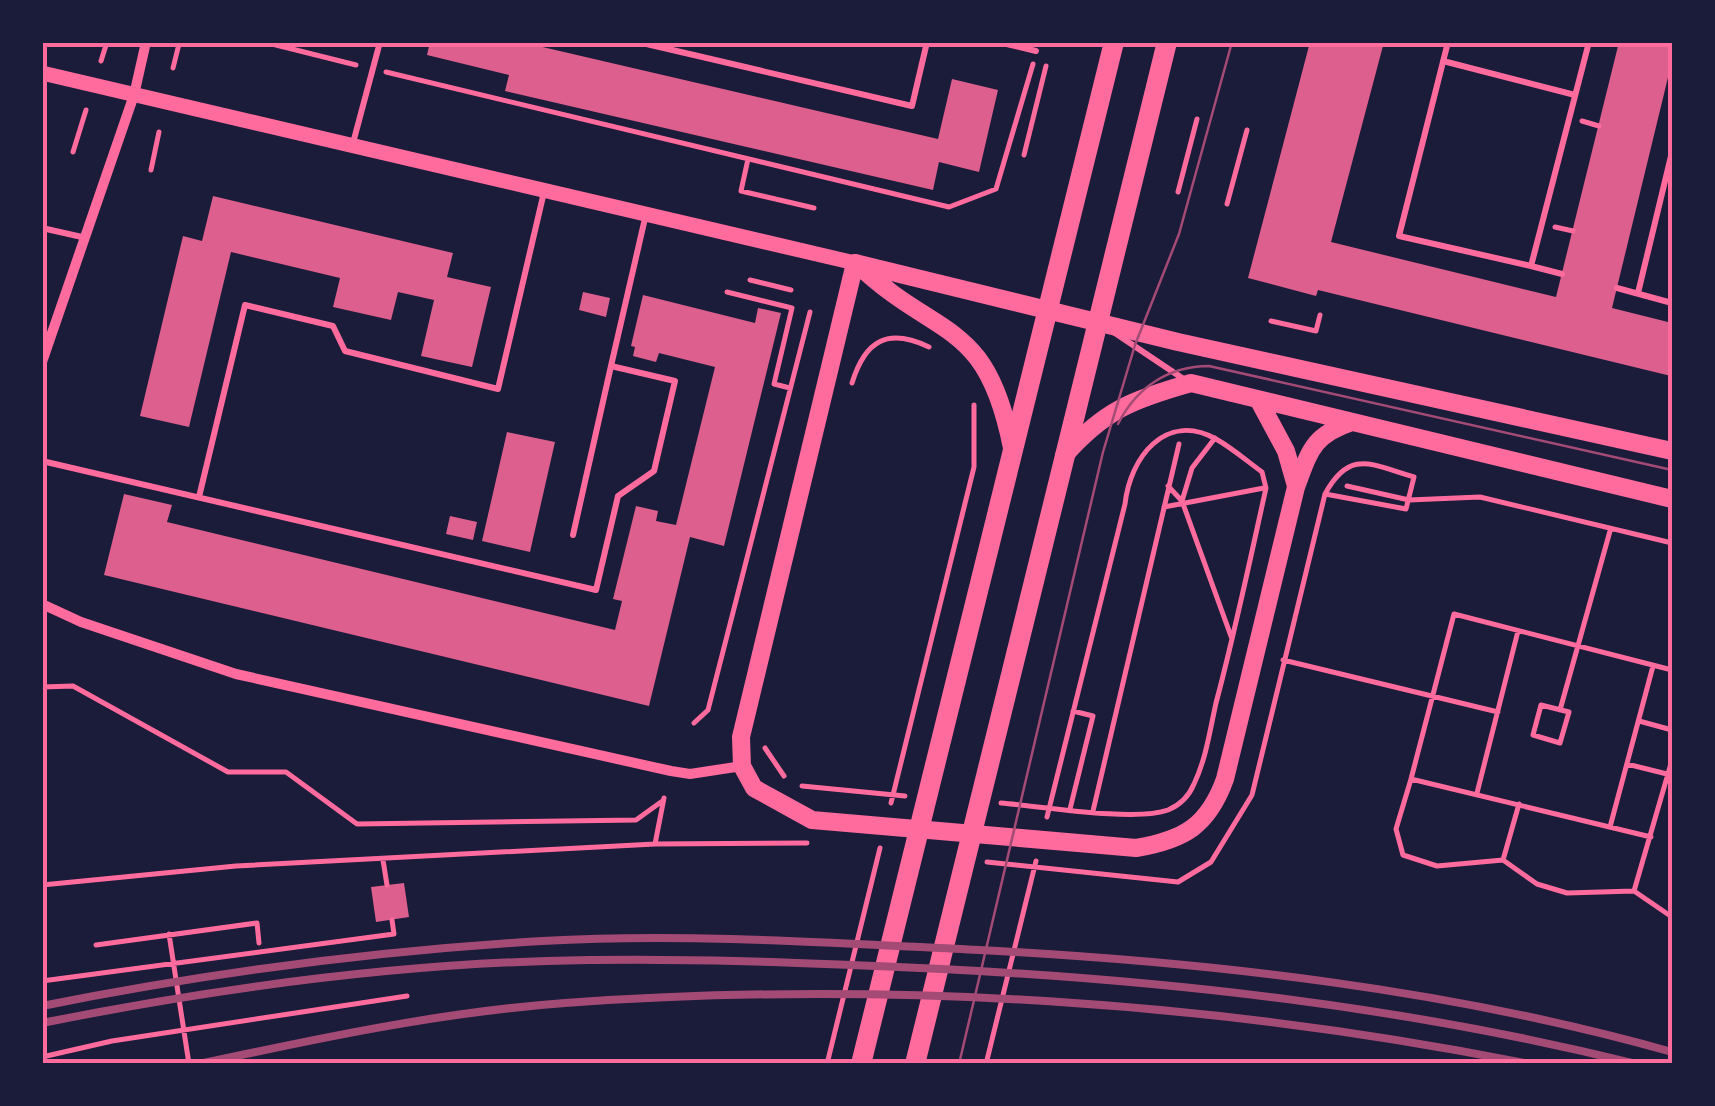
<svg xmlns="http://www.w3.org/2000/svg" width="1715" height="1106" font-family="Raleway,sans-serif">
<rect width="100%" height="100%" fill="#1b1b3a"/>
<path fill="#dd5f8e" d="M430,42h91l417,97 14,-60 46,11 -19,82 -40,-10 -6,28 -428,-99 4,-16 -82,-20z
M1310,42h74l-53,200 225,55 63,-255h53v19l-60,247 60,15 -1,53 -353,-86 -2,6 -68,-18z
M213,196l240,57 -6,24 44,10 -19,80 -51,-11 13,-56 -36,-8 -7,28 -58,-13 7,-29 -109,-26 -42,175 -49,-11 43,-180 19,5z
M583,292l27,6 -4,19 -27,-7z
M643,295l112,28 3,-15 23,5 -57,233 -34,-9 -41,169 -545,-131 20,-81 48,11 -5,17 448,108 7,-29 -9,-2 23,-93 22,5 -2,10 20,4 39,-158 -56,-14 -3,9 -23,-6 2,-9 -4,-1z
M507,432l48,10 -25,110 -48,-11z
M450,516l27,6 -4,18 -27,-6z
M404,883l5,34 -33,5 -5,-35z"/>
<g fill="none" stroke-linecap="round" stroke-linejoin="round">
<path stroke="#ff6b9d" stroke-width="5" d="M264,42l92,23
M101,61l6,-19
M173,68l6,-24
M386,72l563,135 47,-18 37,-125
M1582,121l17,5
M73,152l13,-42
M1024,155l22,-89
M748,159l-7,32 73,17
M151,170l8,-38
M1178,192l19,-73
M1227,204l20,-74
M1555,227l18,4
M750,280l41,10
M727,292l65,16 -18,76 16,4
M1271,321l45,10 4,-16
M852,383c13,-42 35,-56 77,-36
M1168,486l14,15 50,138
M1347,486l62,14 71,-3 192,46
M1182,501l10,-33 23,-30
M1164,507l100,-19
M1283,660l215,52
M42,687l31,-1 155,86h58l71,52 279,-4 25,-18
M1541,705l28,7 -9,31 -27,-8z
M1560,710l50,-179
M1639,721l33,9
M694,723l14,-13 102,-398
M765,748l19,28
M1672,760l-38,131 38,26
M1627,764l40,10
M1411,779l-15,50 7,26 34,11 66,-6
M802,786l103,10
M1477,793l41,-162
M891,803l83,-336v-62
M1001,803c38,3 134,19 167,7 12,-5 21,-14 26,-26 12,-25 16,-54 22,-81 19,-71 34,-143 50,-215l-4,-16c-15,-11 -30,-24 -46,-33 -51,-28 -86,19 -91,65l-78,313
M1519,804l-16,56 34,24 30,9 67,-2
M1070,809l23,-93 -20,-5
M1093,811l86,-367
M1610,827l43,-161
M1651,837l-240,-58 43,-165 218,56
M655,844l152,-1
M383,860l4,25
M987,862l191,20 33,-20 41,-67 73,-301c25,-46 47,-29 89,-17l-8,32 -81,-15
M42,885l194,-19 419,-22 9,-46
M169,934l20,130
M96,945l161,-22 2,20
M42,981l352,-47 -2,-14
M42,1057l70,-16 295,-45
M827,1064l53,-216
M986,1064l50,-203"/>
<path stroke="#ff6b9d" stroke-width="6" d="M638,42l274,64 15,-64
M998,42l38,9
M1448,42l-49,194 132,30 58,-224
M1443,61l132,34
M353,143l27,-101
M42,228l40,9
M1531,266l31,8
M1617,288l55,15
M1638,293l34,-141
M1115,333l73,49
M42,461l554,129 22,-94 36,-25 21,-90 -64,-15 35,-152
M199,497l46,-192 88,21 12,25 153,38 46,-197
M573,535l38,-169"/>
<path stroke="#ff6b9d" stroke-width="10" d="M42,362l92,-267 12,-53
M42,604l39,18 155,52 435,97 19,3 52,-8"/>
<path stroke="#ff6b9d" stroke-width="15" d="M42,73l813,190"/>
<path stroke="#ff6b9d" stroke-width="18" d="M855,263l-114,474 1,29 12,22 58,32 324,28c48,-8 72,-22 89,-69l71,-292c14,-37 17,-52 56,-65
M855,263l323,79 494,109
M856,263c81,78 130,53 156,185
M1258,399l28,52 10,35
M1064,456c40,-46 70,-57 127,-73l481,116"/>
<path stroke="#ff6b9d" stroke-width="20" d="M861,1064l253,-1022
M915,1064l252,-1022"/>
<path stroke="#a44b75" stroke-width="2.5" d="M1118,424c18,-36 50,-58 91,-58l463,104
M959,1064l144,-612 32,-107 44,-111 53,-192"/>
<path stroke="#a44b75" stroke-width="8" d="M42,1006c164,-33 333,-55 500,-65 145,-8 293,2 437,9 232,12 470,39 693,102
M42,1023c165,-33 337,-57 504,-62 132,-4 264,2 396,8 233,12 466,38 694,95
M199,1064c121,-26 243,-52 366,-61 321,-23 649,-2 965,61"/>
</g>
<rect width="1715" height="1106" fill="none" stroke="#1b1b3a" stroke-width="90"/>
<rect x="45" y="45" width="1625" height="1016" fill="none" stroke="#ff6b9d" stroke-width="4"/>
</svg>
